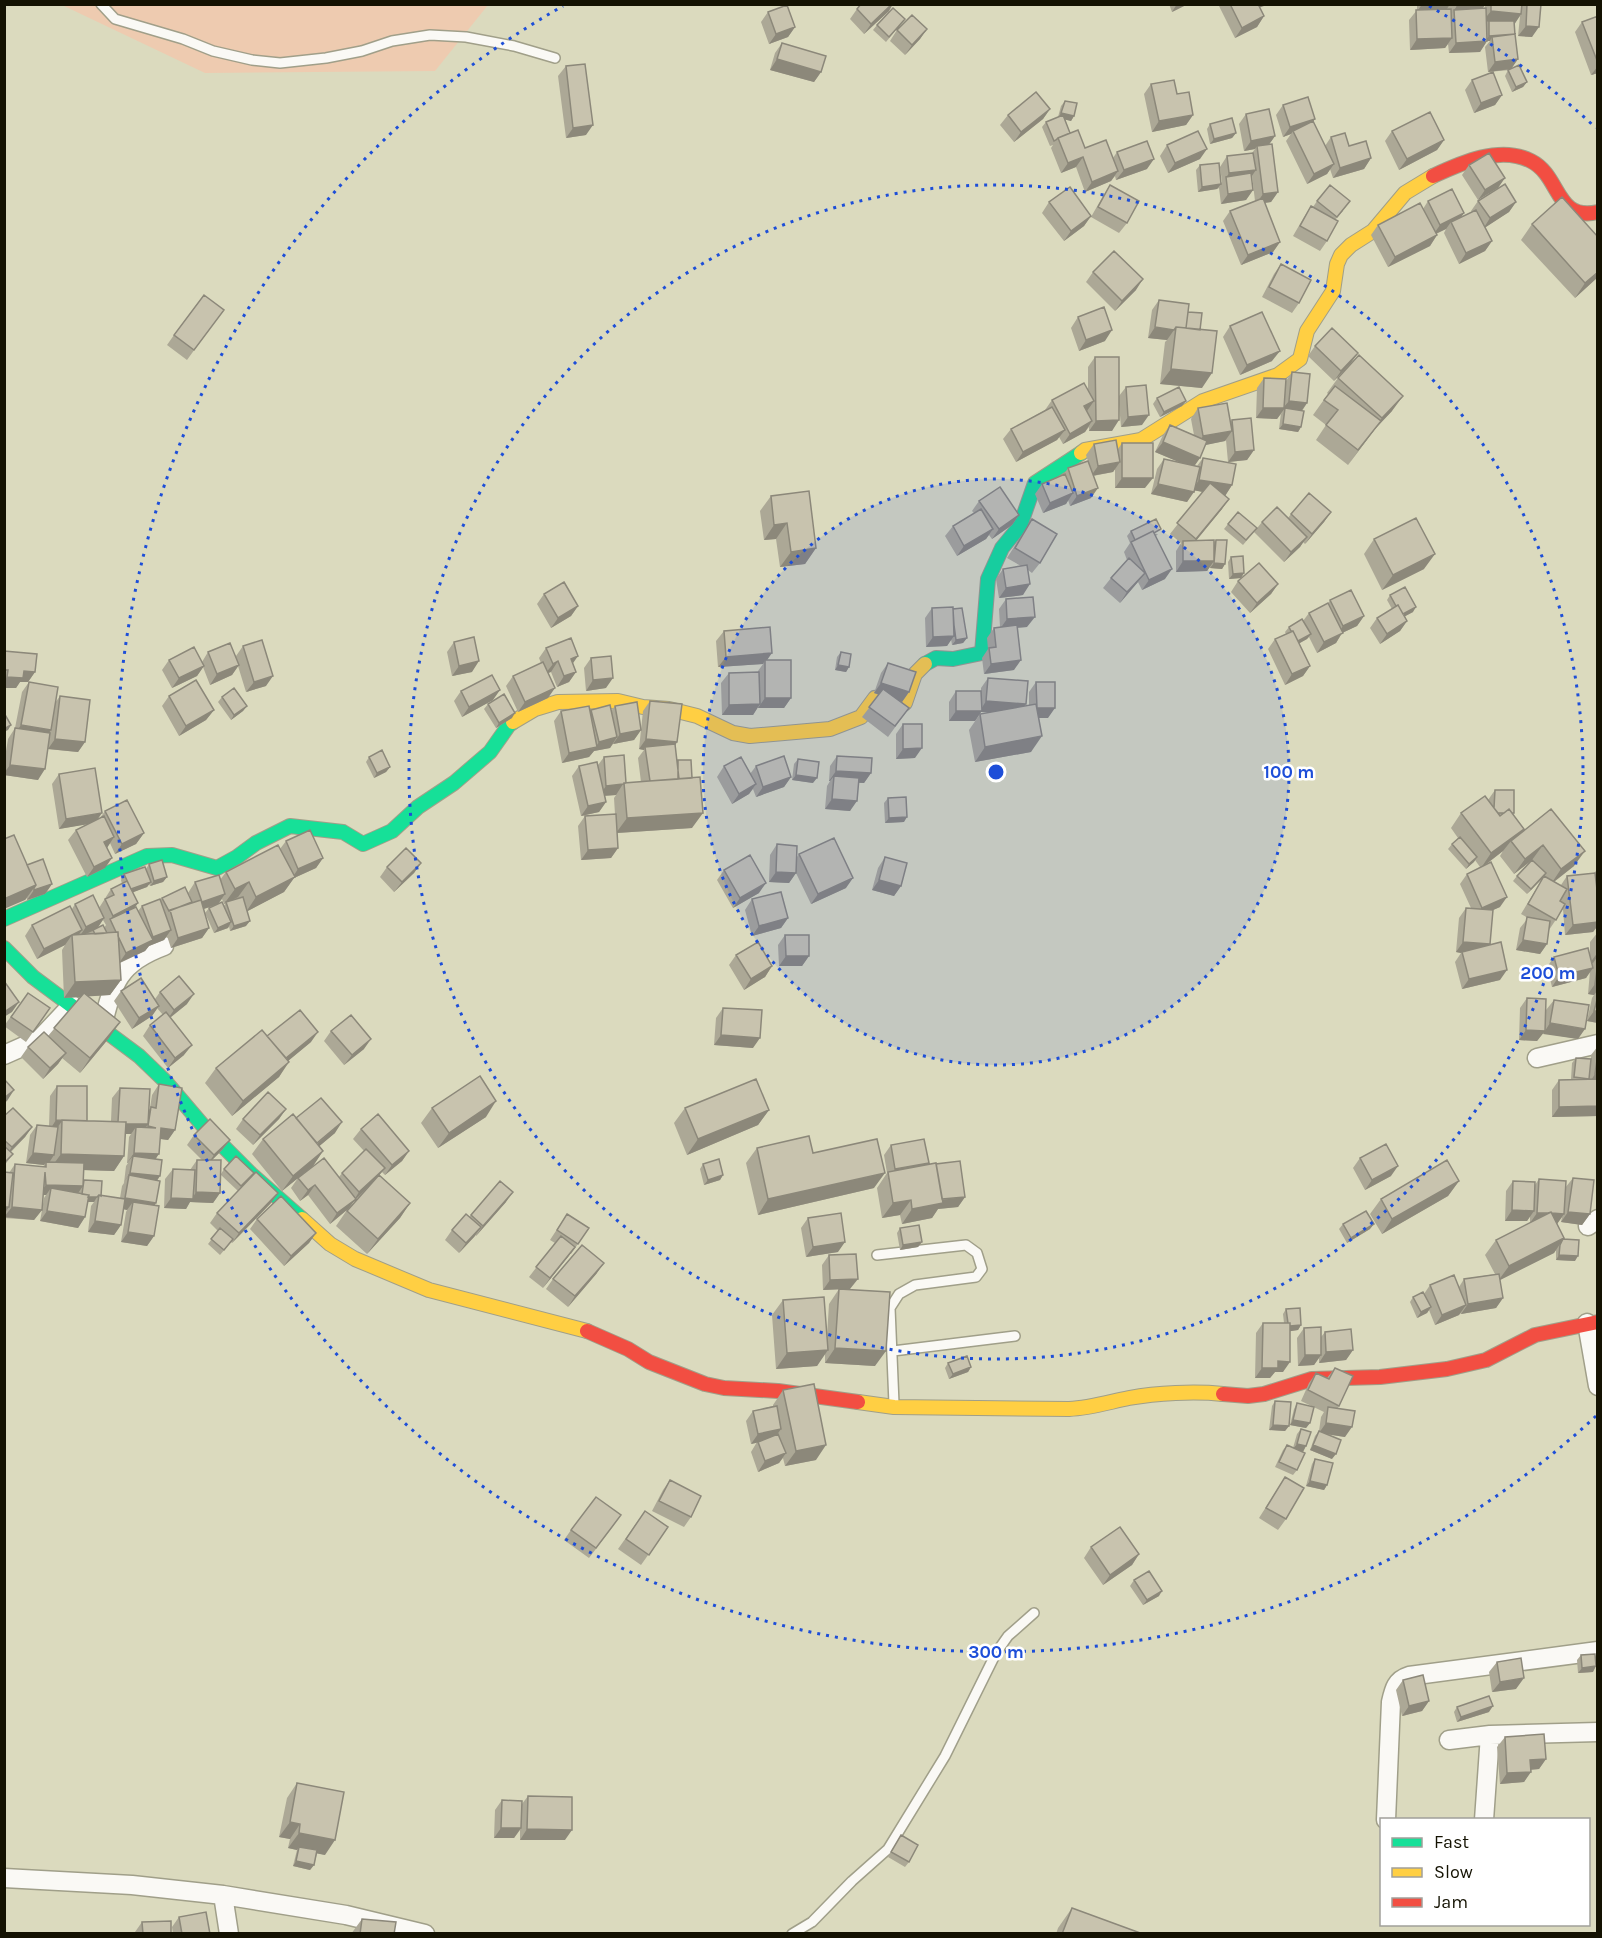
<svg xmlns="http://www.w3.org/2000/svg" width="1602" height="1938" font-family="Karla,sans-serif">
<rect width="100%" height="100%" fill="#dbdabe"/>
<path fill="#eecbb0" d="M62,5h426l-53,66 -230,2z"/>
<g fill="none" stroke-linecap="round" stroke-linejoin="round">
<defs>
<path id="lane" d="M101,4l14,15 68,20 30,12 39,9 28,3 46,-5 36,-7 30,-10 38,-6 36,2 48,9 41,12
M877,1255l89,-10 11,8 5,16 -6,8 -61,8 -16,9 -9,14 4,96
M893,1351l122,-15
M792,1934l20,-12 40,-41 36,-32 57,-93 51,-103 12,-17 26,-23"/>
<path id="street" d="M102,1027c11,-44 16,-64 62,-81
M4,1055l36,-16 32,-34
M1537,1058l61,-14
M1588,1226l10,-7
M1587,1323l11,63
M1449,1740l41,-5 108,-3
M1386,1820l5,-118c3,-13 5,-22 18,-26l189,-25
M1484,1820l6,-85
M4,1878l128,7 91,10 123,20 79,19
M223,1895l6,39"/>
<path id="fast" d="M925,664l11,-6 17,1 29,-6 6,-74 14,-31 18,-22 15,-43 46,-30
M4,919l143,-63 25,-1 45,13 20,-11 19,-14 34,-17 53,6 20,12 29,-13 26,-24 36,-24 36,-31 19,-27 4,-3
M4,948l29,29 106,79 26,25 40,47 46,46 51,45"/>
<path id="slow" d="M1081,453l4,-3 56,-10 62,-39 75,-26 22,-16 7,-28 26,-40 4,-27 4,-9 10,-10 22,-14 32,-38 28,-17
M513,722l22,-13 23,-7 60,-1 25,6 26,2 28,7 36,17 17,3 80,-7 31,-12 14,-19 24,9 6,-4 10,-29 10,-10
M302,1219l28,25 25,15 74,31 158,41
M858,1402l36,5 175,2c21,-1 40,-7 60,-11 28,-5 65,-7 94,-4"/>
<path id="jam" d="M1433,176c28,-13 67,-31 98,-15 30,15 24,61 67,51
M587,1331l41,18 21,13 56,22 19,4 54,3 80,11
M1223,1394l25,2 16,-2 48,-15 68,-2 67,-8 39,-9 49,-25 63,-13"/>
</defs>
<use href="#lane" stroke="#a09f89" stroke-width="12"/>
<use href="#street" stroke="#a09f89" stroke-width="21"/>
<use href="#fast" stroke="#a09f89" stroke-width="16"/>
<use href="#slow" stroke="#a09f89" stroke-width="16"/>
<use href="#jam" stroke="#a09f89" stroke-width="16"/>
<use href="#lane" stroke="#faf9f5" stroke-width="9"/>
<use href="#street" stroke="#faf9f5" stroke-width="18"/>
<use href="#fast" stroke="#16e098" stroke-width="14"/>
<use href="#slow" stroke="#ffcf43" stroke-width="14"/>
<use href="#jam" stroke="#f24e42" stroke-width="14"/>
</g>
<path fill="#aca896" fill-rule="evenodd" d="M1169,4h19l-16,8z
M1218,4h52l-11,3 5,9 -7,11 -22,11z
M1417,4h68l-3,5 3,-1v-4h56l-9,33 -14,-1 2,-20 -6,8 1,11 3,24 -7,10 16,13 -4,5 -11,5 -7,-16 3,-6h2l-22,2 -3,-25 5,-6h-3l-7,11 -31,1 -1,-9 -3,4 -35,2 -1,-30 8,-10z
M857,9l32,2 -25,23 -14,-15z
M768,12l27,15 -7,10 -19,7 -8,-22z
M1598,16v57l-7,2 -16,-43 7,-10z
M905,19l-19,23 -13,-12 4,-5z
M927,29l-7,10 -15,16 -15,-14 7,-11z
M782,43l39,29 -7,10 -44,-12 5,-17z
M566,66l20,69 -20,3 -8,-62z
M1472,80l30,15 -7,10 -21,8 -9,-23z
M1151,84l26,10 16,21 -7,10 -34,7 -8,-38z
M1065,101l9,15 -3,5 -6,-2 5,14 15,15 28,10 4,-6 30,17 -31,11 -1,-4 -4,5 -26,11 -9,-25 -15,6 -10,-25 2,-3 -3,1 -8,-19 4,-5 12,-5 3,-11z
M1283,105l32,14 -2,2 12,25 6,-9 40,21 -7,11 -31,9 -3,-9 -3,5 -20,10 -21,-43 5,-7 -8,3 -7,-22z
M1050,109l-7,10 -29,23 -14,-17 8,-10z
M1246,114l29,22 -6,8 9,48 -7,10 -6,1 15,39 -7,10 -32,13 -18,-44 7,-10 25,-10 -3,-26 -1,1 2,14 -7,10 -25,4 -2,-16 -2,1 -19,3 -2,-22 4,-5 21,18 1,-1 -2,-15 7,-11 25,-3 3,-4 -11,2 -5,-27z
M1210,124l26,9 -4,5 -22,6 -3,-15z
M1392,131l52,9 -7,10 -38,20 -14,-29z
M1167,145l33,14 -32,14 -8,-17z
M1469,165l36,13 -27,22 -16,-25z
M1110,185l17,38 -8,10 -28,-16 12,-21z
M1317,201l26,10 -8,9 -8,21 -7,10 -27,-15 11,-19 7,-11 2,1z
M1428,201l36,12 -3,4 11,-5 -1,-1 7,-10 38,1 -7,10 -24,15 7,14 -7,10 -26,13 -15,-31 2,-4 -10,5 1,1 -7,11 -42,21 -17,-32 7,-10 45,-16z
M1049,202l42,14 -7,10 -20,15 -22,-28z
M1532,224l66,53 -23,21 -54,-58z
M1281,264l18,39 -7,10 -30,-16 12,-23z
M1093,272l43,18 -21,21 -29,-29z
M1159,300l29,12 12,18 2,58 -42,-4 5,-42 2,-2 -19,-2 4,-28z
M1078,317l27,24 -26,10 -8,-23z
M216,320l-29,40 -20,-15 7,-10z
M1230,326l42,35 -32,14 -17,-38z
M1315,346l36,17 -17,18 -26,-25z
M1095,357l24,39 7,-9 16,38 -21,2 -2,-23 -7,27h-23v-4l-4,5 -22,12 -4,-7 -2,3 -41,22 -13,-23 8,-10 34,-19 7,-10 36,-9v-24z
M1292,372l15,31 -5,8 -1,16 -3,5 -19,-3 2,-16 2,-2 -6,8 -21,-1 1,-30 7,-10 22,3z
M1338,378l54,33 -17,18 -27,36 -32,-25 10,-15 -13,-10 15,-21 -1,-1z
M1157,398l25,8 -22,11 -7,-13z
M1198,408l32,14 2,-2 22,30 -7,10 -19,2 -2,-22 -1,1 -20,4 -5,13 -6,7 3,1 6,-8 29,27 -7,11 -3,13 -26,32 18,1 2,-2 9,24 -3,5 -12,-1v-1l-3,4 -31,1v-21l5,-8 -11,-9 33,-42 -9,-2 -7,12 -36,-8 6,-25 7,-10 15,3 -24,-10 8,-17 7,-10 24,10 -3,-16z
M1122,443l23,45h-30v-19l-2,3 -20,4 -2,22 -21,8 -2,-6 -2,4 -23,9 -8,-19 7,-10 21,-8 5,-8 20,-7 -2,-6 8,-11 24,5z
M771,496l45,52 -11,16 -25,3 -4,-28 -12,1 -4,-29z
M979,501l40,14 -7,10 -20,14 -3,-4 -3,4 -29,17 -12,-20 8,-10 21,-13 -2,-2z
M1331,512l-7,10 -19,22 -2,-2 -3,5 -16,15 -30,-30 8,-10 26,-4 3,-4z
M1032,519l8,44 -8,10 -4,-3 -5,25 -24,3 -3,-19 7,-10 18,-3 -14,-8z
M1228,524l25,9 -10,12 -19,-16z
M1131,531l27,3 -2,2 9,43 -23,11 -4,-8 -18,21 -17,-15 8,-10 16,-18 -3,-8 6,-9 -3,-7z
M1374,539l50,30 -42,21 -18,-36z
M1231,557l13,16 -3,5 -12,1 -1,-17z
M1238,581l40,3 -7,10 -21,19 -19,-21z
M544,594l34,12 -7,10 -20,12 -14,-24z
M1390,595l23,17 -8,4 2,5 -7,10 -20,13 -10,-16 7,-10 15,-9 -5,-9z
M1006,599l21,28 -10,1 -3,42 -30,4 -2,-16 6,-9 -1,-11 7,-10 6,-1 -1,-18z
M1330,600l34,16 -7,10 -15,7 -6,10 -19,10 -8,-16 -2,2 -8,4 11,23 -7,10 -18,9 -17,-36 7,-10 11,-5 -1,-2 4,-5 14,-6 6,-8 19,-9z
M932,608l21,1 14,29 -4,5 -11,2 -1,-6 -4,7 -21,1 -1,-29z
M724,631l43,29 24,38 -7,10h-26v-1l-5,8h-31l-1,-32 8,-10 29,-1v-1l5,-7 -45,3 -2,-26z
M454,642l18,30 -20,4 -5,-24z
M243,646l23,40 -20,6 -8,-26 -6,9 -22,10 -7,-18 -6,9 -25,12 -10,-18 7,-10 33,2 6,-10 28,4z
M546,648l27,15 3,9 -7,10 -12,5 -6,-15 -3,1v25l-30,14 -12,-26 7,-10 28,-13 -2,-5z
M4,651l31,21 -7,10h-8l-4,6h-12z
M841,652l8,15 -3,5 -11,-2 2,-13z
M591,658l15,30 -20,3 -2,-23z
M888,663l21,29 -7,10 7,6 -21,29 -26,-20 17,-22 -5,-2 7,-20z
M988,678l37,28 4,-1v-13l7,-10 12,36h-10l-7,34 -56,10 -6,-32 11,-16 11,-2h-10l-6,9h-26v-19l7,-11h25v-3z
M29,682l26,21 5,-7 25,46 -7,10 -30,-3 -10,31 -34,-5v-12l4,-24 7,-11 7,-36z
M461,691l32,9 -31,17 -8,-16z
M169,696l45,14 -8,10 -27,16 -17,-30z
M222,697l25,9 -4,5 -12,9 -13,-18z
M650,701l27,41 -2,4 2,16 1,-2 14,68 -75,5 1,15 -7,10 -30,2 -3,-34 7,-10 30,-2 -1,-16 2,-3 -11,1 1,6 -7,10 -18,4 -9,-40 7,-10 19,-1 6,-8 22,26 15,-1 -3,-24 6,-8 -5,-1 2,-19 -7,10 -21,4 -3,4 -16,3 -5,6 -27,6 -8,-42 7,-10 29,1 1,-2 20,1 4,-5 26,24 2,-19z
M488,704l24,14 -16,10 -12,-19z
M903,724l12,34 -19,1v-25z
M837,756l34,17 -7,10h-5l-9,28 -25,-2 2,-23 3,-5h-1l1,-15z
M369,757l21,10 -4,5 -12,6 -8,-16z
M798,759l15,24 -21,-3 2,-16z
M724,766l26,8 6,-8 35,11 -7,10 -28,10 -3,-8 -4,5 -17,10 -15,-27z
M59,774l39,45 2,-1 5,-7 39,22 -8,11 -21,10 -5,-11 -3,4 -2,21 -18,9 -19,-37 8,-10 11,-6 -28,5 -7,-45z
M1495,790l29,39 -3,4 30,-24 23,57 -20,16 7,3 6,-9 27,-3 4,-4v59h-2l-3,4 -28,3 -2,-26 -14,21 -2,14 -7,10 -24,-4 4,-22 8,-10 -7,-4 23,-38 -17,18 -14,-13 4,-5 14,-15 -17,13 -14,-18 3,-5 -19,15 16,41 -7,3 -3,34 10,36 -38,9 -7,-27 6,-9 -5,-1 3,-34 7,-10h5l-11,-24 7,-10 13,-7 -5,-7 -9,9 -18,-20 4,-5 6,-6 -7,-10 10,-15 27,-13z
M888,798l16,24 -19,1 -1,-20z
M286,841l37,17 -7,10 -22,10 -10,14 -37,19 -1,15 -16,5 -1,-5 -1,2 -14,5 -9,-20 4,-5 2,-1 -8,2 6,19 -7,10 -31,10 -4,-12 -3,4 -15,6 -4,5 -25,12 1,17 -11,15 -22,1 21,42 -29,35 -18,-15 -4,6 -15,15 -22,-22 7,-10 20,-11 33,-39 -17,1 -2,-48 3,-5 -28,14 -12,-23 7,-11 40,-16 3,-5 24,4 12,-19 11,-5 -1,-4 3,-6 22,-5 3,-5 18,13 -4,5 -13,4 -1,-2 -2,3 -14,5 5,11 -3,4 3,4 4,-5 18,-6 2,-2 28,-2 -2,-3 7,-11 25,-2 6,-8 54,-23zM222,899l2,5h1l-1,2 -5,-3zM103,920l3,5 -2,3h-7z
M777,844l20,13 2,-3 47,34 -35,16 -15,-31 -7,10 -20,-1 1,-27z
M885,857l16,29 -7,10 -22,-6 6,-22z
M421,863l-7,10 -20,19 -14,-15 7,-10z
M27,865l25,19 -7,10 -18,6v-2l-2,2z
M724,870l35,23 -26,15 -16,-28z
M752,899l36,19 -7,10 -29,8 -7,-26z
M1598,932v91l-11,-2 5,-23 2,-3 -6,-1 2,-23 -4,7 -34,9 -5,-20 7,-10 36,-1v-14z
M785,935l24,21 -7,10h-23l-1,-21z
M736,955l36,11 -7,11 -21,13 -15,-25z
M121,991l34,8 5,-7 27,12 -17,14 14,37 -16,13 -25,-32 7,-11 13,-10 -6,-7 -5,8 -20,13 -18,-28z
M28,993l22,15 -24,34 -22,-16z
M1527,998l18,20 1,-8 8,-10 24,39 -35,-6 -6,8 -18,-1 1,-32z
M723,1008l30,40 -39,-3 2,-27z
M331,1031l33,18 -20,16 -20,-24z
M311,1042l-23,19 -9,16 -47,39 -27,-33 11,-15z
M1598,1046v70l-46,1v-27l7,-10 12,-1 1,-16 4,-5 15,4v-7z
M159,1084l16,46 -7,10 -8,-1 -4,20 1,21 -2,25 -1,31 -7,10 -26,-4 5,-30 1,-2 -3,-1 -3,16 -7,10 -26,-3 3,-26 3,-4h-7l-2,15 -7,11 -38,-7 2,-11 -8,10 -30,-2 5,-45 6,-9 28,3 1,-2 -18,-2 4,-28 7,-10 12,1 1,-30 7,-10 30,35h24l1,-23 8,-10 28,23 2,-3 2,-13zM125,1134h6l-2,3 -2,26h1l-2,3 -2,17 -2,3 -2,12 -19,-2 -17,-16v-10l30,1 10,-15zM43,1195h3l-2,3 -2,12z
M432,1108l54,9 -48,31 -17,-25z
M685,1108l84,2 -11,15 -71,30 -13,-32z
M286,1109l-7,10 -26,26 -17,-16 7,-10z
M4,1116l28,11 -7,10 -14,15 2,2 -9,12z
M296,1118l39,15 -16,13 4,5 -10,15 -31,25 -30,-37 11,-15z
M361,1129l48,22 -7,10 -17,14 -3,-3 -3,3 31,28 -10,15 -33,36 -31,-28 11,-16 -17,14 -22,-29 -8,6 -9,-13 7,-10 41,-1 3,-4 22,-22 -11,-12zM367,1189l-18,19 6,-8z
M194,1135l36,5 -8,10 -10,10 9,14 3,-5 30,4 -16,18 -17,-16 -1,18 -7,10 -23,-1 -4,7 -22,-1 1,-29 8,-10 17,1 7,-10h5l-15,-15z
M891,1145l38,18 -2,2 38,32 -7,10 -20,2 -6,9 -30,6 -2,-9 -18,3 -5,-30 10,-15 -3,-18z
M757,1148l56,5 61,35 -116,27 -12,-52z
M1360,1158l31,18 -26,14 -12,-22z
M703,1164l20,11 -3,5 -16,5 -4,-16z
M1573,1178l17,36 -8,11 -21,-3 1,-5 -5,7 6,15 12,22 -19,-1v-10l-2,3 -54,27 3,18 -7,10 -35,6 -1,-1 -1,2 -24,10 -6,-15 -2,3 -10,5 -7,-16 3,-5 11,-3 6,-9 29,2 5,-8 31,-5 -10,-19 11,-15 34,-17v-7l-3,5h-22l1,-30 7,-10 22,4 4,-6 26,9z
M500,1181l6,21 -30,34v-1l-17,18 -14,-13 7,-10 18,-14z
M1459,1181l-11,15 -66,38 -12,-20 11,-15z
M271,1203l-39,40 -1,-1 -11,13 -12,-11 10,-13 -8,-8 7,-10z
M567,1214l22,14 -18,26h-1l-27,34 -14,-11 26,-34 -5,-3z
M808,1218l30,34 -32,5 -5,-29z
M257,1219l59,14 -7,10 -25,23 -34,-37z
M1343,1224l27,5 -23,14 -8,-14z
M900,1228l22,14 -4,5 -18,3 -3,-17z
M829,1255l21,34h-9l34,77 -50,-3v-10l-8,13 -41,3 -4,-54 11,-15 44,36 2,-32 10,-15 -16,1 -1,-25z
M597,1273l-29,34 -22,-18 7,-10z
M1286,1309l15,16 -3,5 -8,1 -7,41h-8l-5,6h-15l1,-45 7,-10h21l-1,-9z
M1304,1328l17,9 4,-5 28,18 -7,10 -27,3v-5l-5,7 -16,1 -1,-28z
M948,1363l23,4 -3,5 -19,7 -4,-11z
M1335,1368l4,38 -1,2 7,29 -19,-3 6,25 -22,-9 5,-14 4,-5 2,-14 3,-5 -23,-11 8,-18 7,-10 11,5z
M783,1390l33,70 -31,6 -2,-8 -4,5 -21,9 -7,-20 6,-10 -6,2 -5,-23 7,-10 20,-5v-1z
M1275,1401l14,25 -4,5 -16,-1 3,-24z
M1297,1403l13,20 -4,5 -16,-3 4,-16z
M1301,1429l2,23 -5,-2 -1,20 -4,5 -18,-8 8,-17 4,-5 6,3 4,-14z
M1315,1459l12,26 -3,5 -18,-4 6,-22z
M1285,1477l1,42 -8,11 -19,-12z
M670,1480l21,37 -7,10 -32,-16 11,-21z
M645,1511l23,16 -27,38 -23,-16z
M614,1525l-25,33 -25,-18 7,-10z
M1091,1547l48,7 -7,11 -29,20 -19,-27z
M1134,1580l25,16 -16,9 -13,-19z
M1581,1655l12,17 -15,1 -1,-13z
M1497,1662l19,27 -24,3 -3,-20z
M1403,1680l26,21 -7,10 -20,5 -6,-26z
M1457,1707l32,5 -32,10 -3,-10z
M1505,1737l41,22 -7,10 -8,1 -7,12 -24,2 -3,-37z
M297,1783l28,72 -8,-2 -3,12 -4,5 -17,-4 4,-16 -9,-2 2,-9 -11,-2 8,-39z
M528,1796l37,44h-45v-10l-6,8h-20l1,-28 7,-10 20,4z
M901,1835l8,27 -4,5 -17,-10z
M1072,1908l71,26h-87l2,-6z
M179,1917l31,17h-37l-1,-7z
M362,1919l32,15h-43z
M142,1922l29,12h-36v-2z"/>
<path fill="#8c887a" d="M892,4h1l-4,7 -25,23 7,-10z
M1177,4h11l-16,8z
M1260,4h10l-12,4z
M1422,4h28l-5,8h-28z
M1485,5l-7,10 -24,-5 -5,7 8,-11z
M1491,11l30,3 -7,11 -31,-4z
M1264,16l-7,11 -22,11 7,-10z
M1526,26l13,1 -7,10 -14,-1z
M795,27l-7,10 -19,7 7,-10z
M927,29l-7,10 -15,16 7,-10z
M1515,35l-23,2 -2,4h-5l4,-5z
M1452,38l-7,10 -35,2 7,-11z
M1487,41l-7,11 -31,1 7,-10z
M777,59l44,13 -7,10 -44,-12z
M1518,59l-7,10 -23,3 7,-10z
M1598,66v7l-7,2z
M1527,82l-4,5 -11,5 4,-5z
M1502,95l-7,10 -21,8 7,-10z
M1050,109l-7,10 -29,23 7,-10z
M1061,113l13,3 -3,5 -13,-3z
M1193,115l-7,10 -34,7 7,-11z
M1315,119l-7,10 -15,2 -2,3 -8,3 7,-10z
M593,125l-7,10 -20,3 7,-10z
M1236,133l-4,5 -22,6 4,-5z
M1275,136l-7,10h-11l-2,3 -11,2 7,-10z
M1444,140l-7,10 -38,20 8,-11z
M1207,149l-7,10 -32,14 7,-10z
M1083,157l-7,10 -15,6 7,-10z
M1371,158l-7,11 -31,9 7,-10z
M1154,159l-7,10 -31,11 8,-10z
M1334,164l-7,10 -20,10 7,-10z
M1256,170l-7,10 -23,-2 3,-5z
M1118,171l-7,10 -26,11 7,-10z
M1505,178l-7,10 -20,12 7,-10z
M1221,184l-4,5 -19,3 4,-5z
M1253,190l-7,10 -25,4 7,-10z
M1278,192l-7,10 -15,2 7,-10z
M1516,202l-7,10 -26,17 7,-11z
M1464,213l-7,10 -6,-1 -5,7 -13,6 7,-10z
M1091,216l-7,10 -20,15 7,-10z
M1437,235l-7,11 -42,21 7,-10z
M1492,241l-7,10 -26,13 7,-11z
M1280,242l-7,10 -32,13 7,-10z
M1598,272v5l-23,21 10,-15z
M1143,279l-7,11 -21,21 7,-10z
M1155,327l19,3 -7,10 -19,-2z
M1112,330l-7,11 -26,10 7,-11z
M1280,351l-8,10 -32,14 7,-10z
M1358,353l-7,10 -17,18 7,-10z
M1171,369l41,4 -10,15 -42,-4z
M1403,396l-11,15 -17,18 -27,36 34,-47z
M1094,401l-7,10 -3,-5z
M1186,401l-4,5 -22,11 4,-5z
M1289,401l18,2 -7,10 -15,-5 -8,11 -21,-1 7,-10h20z
M1149,415l-7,10 -21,2 7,-10z
M1119,420l-7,11h-23l7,-10z
M1092,421l-7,11 -22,12 7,-10z
M1283,424l18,3 -3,5 -19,-3z
M1065,430l-8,10 -41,22 7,-10z
M1232,431l-7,10 -29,6 7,-11z
M1163,442l37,16 -7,10 -38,-16z
M1254,450l-7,10 -19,2 7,-10z
M1120,462l-7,10 -22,4 7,-10z
M1122,478h31l-8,10h-30z
M1199,480l33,5 -7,11 -33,-6z
M1158,484l36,8 -7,10 -36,-8z
M1098,488l-7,10 -21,8 7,-10z
M1073,493l-7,11 -23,9 7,-10z
M1229,499l-7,10 -33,40 7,-10z
M1331,512l-7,10 -19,22 7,-10z
M1019,515l-7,10 -20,14 7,-10z
M787,523l-11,16 -12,1 10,-15z
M993,529l-7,10 -29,17 7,-10z
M1307,537l-7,10 -16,15 7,-10z
M816,548l-11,16 -25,3 11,-15z
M1435,554l-11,15 -42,21 11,-15z
M1183,561h31l-7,10 -31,1z
M1214,563l11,1 -3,5 -12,-1z
M1172,569l-7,10 -23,11 7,-10z
M1145,573l-8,10 -17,20 7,-11z
M1244,573l-3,5 -12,1 4,-5z
M1030,584l-7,11 -24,3 7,-10z
M1278,584l-7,10 -21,19 7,-10z
M578,606l-7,10 -20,12 7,-10z
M1416,607l-3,5 -15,8 3,-5z
M1364,616l-7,10 -15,7 -6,10 -19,10 7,-11 12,-6 7,-10z
M1035,617l-8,10 -27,2 7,-10z
M1407,621l-7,10 -20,13 7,-10z
M1311,634l-4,5 -14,8 4,-5z
M954,636l-7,10 -21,1 7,-10z
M967,638l-4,5 -11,2 4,-5z
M772,653l-7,10v-3l-2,4 -45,3 8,-10z
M578,656l-7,10v-7z
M1021,660l-7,10 -30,4 7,-10z
M479,661l-7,11 -20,4 7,-10z
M558,661l-7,11 -6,2 8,-10z
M239,665l-7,10 -22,10 7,-11z
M838,665l11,2 -3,5 -11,-2z
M204,666l-7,10 -25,12 7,-10z
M1310,666l-7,10 -18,9 7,-11z
M24,671l11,1 -7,10h-8l-4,6h-12v-8l3,-3z
M576,672l-7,10 -12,5 7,-11z
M273,676l-7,10 -20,6 8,-10z
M613,678l-7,10 -20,3 7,-11z
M881,683l28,9 -7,10 -28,-9z
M555,688l-7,10 -30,14 7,-10z
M500,690l-7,10 -31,17 7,-10z
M765,698h26l-7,10h-26z
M986,701l40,3 -7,10 -38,-2 -6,9h-26l7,-10h24z
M760,704l-7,11h-31l7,-10z
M247,706l-4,5 -12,9 3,-5z
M1036,708h19l-7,10h-19z
M214,710l-8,10 -27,16 7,-10z
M515,713l-3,5 -16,10 3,-5z
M11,725l-3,5 -4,2v-3z
M21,725l30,5 -7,10 -30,-5z
M641,730l-7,10 -21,4 7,-10z
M1042,736l-11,16 -56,10 10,-15z
M617,737l-7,11 -16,3 -5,6 -27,6 7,-10 26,-5 4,-6z
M55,739l30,3 -7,10 -30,-3z
M646,739l31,3 -7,11 -25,-6 -1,3 -5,-1z
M922,748l-7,10 -19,1 7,-10z
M10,765l35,4 -7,11 -34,-5v-2z
M390,767l-4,5 -12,6 3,-5z
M836,771l35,2 -7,10 -31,-2 1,-5 -4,5h-1z
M796,775l21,3 -4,5 -21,-3z
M791,777l-7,10 -28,10 7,-10z
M623,784l-7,11 -17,1 7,-10z
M756,784l-7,10 -17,10 7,-10z
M832,799l25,2 -7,10 -25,-2z
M606,802l-7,10 -18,4 7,-10z
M102,813l-7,10 -36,6 7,-10z
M703,813l-11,15 -76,5 11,-15z
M907,817l-3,5 -19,1 4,-5z
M1524,829l-11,15 -2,-3 -8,10 -22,17 10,-15z
M144,833l-8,11 -21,10 7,-10z
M114,837l-7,11 -3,-6z
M1543,845l-11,15 -18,14 11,-15z
M618,848l-7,10 -30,2 7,-10z
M1585,851l-11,15 -23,18 10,-15z
M1477,857l-3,5 -8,7 3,-5z
M112,858l-7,10 -18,9 7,-10z
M323,858l-7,10 -22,10 -10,14 -38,20 10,-15 36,-19 6,-9z
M421,863l-7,10 -20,19 8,-10z
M776,872l20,1 -7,10 -20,-1z
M1546,873l-3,5 -16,16 4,-5z
M167,877l-4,5 -13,4 4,-5z
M853,878l-7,10 -35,16 7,-10z
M879,880l22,6 -7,10 -22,-6z
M151,882l-4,5 -21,8 4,-5z
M249,882l-11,15 -11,6 -1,-1 -2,2 11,-15z
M766,883l-7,10 -26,15 7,-10z
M52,884l-7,10 -18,6 7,-10z
M36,885l-11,15 -21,9v-10z
M225,894l-7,10 -23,8 7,-10z
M1507,897l-7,10 -25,11 7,-10z
M138,903l-7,10 -21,7 3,-4z
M104,918l-7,11 -18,8 7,-10z
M788,918l-7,10 -29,8 7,-10z
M250,921l-4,5 -16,5 4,-5z
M231,922l-3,6 -14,5 4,-5z
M1598,922v6h-2l-3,4 -28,3 8,-10z
M209,928l-7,10 -31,10 7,-10z
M82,930l-7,10 -3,-5 -7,10 -28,14 7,-10z
M171,930l-7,10 -15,6 -4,5 -26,12 7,-10 23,-11 4,-5z
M1523,940l24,4 -7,10 -24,-4z
M1463,942l27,2 -7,10 -21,-2 -1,1 -5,-1z
M1598,952v4l-5,7h-3z
M786,956h23l-7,10h-23z
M772,966l-7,11 -21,13 7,-11z
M1593,968l-7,10 -34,9 7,-11z
M1507,970l-7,10 -38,9 7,-10z
M121,980l-11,15 -46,3 11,-16z
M1595,984h3v6l-4,5 -6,-1z
M194,994l-7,10 -20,16 7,-10z
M19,1002l-7,10 -8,5v-5z
M159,1006l-7,10 -20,13 7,-11z
M1594,1011h4v12l-11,-2z
M120,1022l-11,16 -29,35 10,-15z
M1550,1023l35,6 -7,10 -35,-5z
M1526,1030l19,1 -8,10 -18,-1z
M318,1032l-7,10 -34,28 7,-10z
M721,1035l39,3 -7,10 -39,-3z
M371,1039l-7,10 -20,16 8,-10z
M192,1045l-8,10 -16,13 7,-10z
M66,1053l-8,11 -15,15 7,-11z
M289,1062l-10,15 -47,39 11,-15z
M1595,1074l3,1v11l-10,-1z
M14,1090l-7,11 -3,2v-5z
M496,1101l-10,16 -48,31 11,-15z
M1598,1106v10l-46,1 7,-10z
M286,1109l-7,10 -26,26 7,-10z
M769,1110l-11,15 -71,30 11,-16z
M56,1120l6,1 -7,10h-6z
M342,1122l-7,11 -25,21 7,-10z
M118,1123l30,1 -7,11 -5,-8 -5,7h-20z
M32,1127l-7,10 -20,20 7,-10z
M161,1128l14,2 -7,10 -14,-2z
M230,1140l-8,10 -15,15 7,-10z
M323,1151l-10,15 -31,25 11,-15z
M409,1151l-7,10 -17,14 7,-10z
M33,1153l21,2 -7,11 -1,-4 -2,3 -18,-2z
M134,1153l25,1 -7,10 -19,-8 -6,7z
M61,1154l63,2 -10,15 -64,-2z
M929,1163l-7,10 -34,6 7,-10z
M1398,1166l-7,10 -26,14 7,-10z
M385,1168l-8,10 -22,22 -7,9 -18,15 7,-11 17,-13 5,-8z
M130,1173l30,3 -7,11 -24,-12 -6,8z
M885,1173l-11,15 -116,27 10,-16z
M723,1175l-3,5 -16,5 4,-5z
M1459,1181l-11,15 -66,38 10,-15z
M46,1185l37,1 -7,10 -25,-8 -5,7h-8z
M315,1185l-7,10 -8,6 8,-11z
M196,1192l24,1 -7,10 -23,-1 -4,7 -22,-1 7,-10 21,1z
M513,1192l-7,10 -30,34 7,-10z
M278,1193l-7,10 -39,40 7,-10z
M81,1196l16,1 -3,5h-16z
M965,1197l-7,10 -20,2 -6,9 -30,6 10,-15 28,-9z
M125,1198l31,5 -7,11 -16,-12 -6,8 -9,-2z
M911,1200l-11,15 -18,3 11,-15z
M410,1203l-10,15 -33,36 11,-15z
M4,1207h5l-5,7z
M12,1207l30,3 -8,10 -30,-3z
M1512,1210l22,1 -7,10h-22z
M47,1211l38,6 -7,11 -38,-7z
M1568,1212l22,2 -8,11 -21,-3z
M1537,1213l27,1 -7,10 -27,-1z
M95,1221l26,4 -7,10 -26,-3z
M1374,1224l-4,5 -23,14 4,-5z
M481,1227l-7,10 -15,16 7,-10z
M128,1232l26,4 -7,10 -26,-4z
M316,1233l-7,10 -25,23 7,-10z
M1564,1238l-10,15 -56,28 11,-15z
M845,1242l-7,10 -32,5 7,-10z
M922,1242l-4,5 -18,3 3,-5z
M575,1247l-7,10 -25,31 7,-10z
M1559,1255l19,1 -3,5 -19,-1z
M604,1263l-7,10 -29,34 7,-11z
M858,1279l-8,10 -27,1 7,-10z
M1503,1298l-7,10 -35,6 7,-10z
M1466,1305l-7,10 -24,10 7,-10z
M1431,1307l-4,6 -10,5 4,-6z
M1301,1325l-3,5 -13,2 3,-6z
M835,1348l51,3 -11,15 -50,-3z
M828,1350l-11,16 -41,3 11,-16z
M1353,1350l-7,10 -27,3 7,-11z
M1305,1355h16l-7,10 -16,1z
M1278,1361l12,1 -7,10h-8l-5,6h-15l7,-10z
M971,1367l-3,5 -19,7 4,-5z
M1293,1420l17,3 -4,5 -16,-3z
M1326,1423l26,4 -7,10 -26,-4z
M1273,1425l16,1 -4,5 -16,-1z
M781,1429l-7,10 -23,5 7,-10z
M1297,1444l9,2 -3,6 -10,-3z
M826,1445l-10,15 -31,6 11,-15z
M1313,1445l23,9 -4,5 -22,-9z
M786,1453l-7,10 -21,9 7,-11z
M1310,1481l17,4 -3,5 -18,-4z
M1139,1554l-7,11 -29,20 7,-10z
M1162,1591l-3,5 -16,9 4,-5z
M1596,1666l-3,6 -15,1 4,-5z
M1524,1678l-8,11 -24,3 8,-10z
M1429,1701l-7,10 -20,5 7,-10z
M1493,1706l-4,6 -32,10 4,-5z
M1546,1759l-7,10 -16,1 7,-10z
M1531,1772l-7,10 -24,2 7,-11z
M290,1822l10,2 -10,15 -11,-2z
M501,1828h20l-7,10h-20z
M527,1829l45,1 -7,10h-45z
M299,1833l36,7 -10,15 -26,-5v-3l-2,3 -9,-2z
M296,1861l18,4 -4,5 -17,-4z"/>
<path fill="#c8c3ae" stroke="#8c887a" stroke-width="1.5" d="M861,4h31l-21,20 -14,-15z
M1230,4h28l6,12 -22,12z
M1456,4h29v1l-28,1z
M1491,4h31l-1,10 -30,-3z
M1527,4h14l-2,23 -13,-1z
M787,5l8,22 -19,7 -8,-22z
M893,8l12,11 -16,18 -12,-12z
M1486,8l1,33 -31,2 -2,-33z
M1451,9l1,29 -35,1 -1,-29z
M912,15l15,14 -15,16 -15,-15z
M1598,16v47l-16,-41z
M1489,21h25l1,14v-1l-26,2z
M1515,34l3,25 -23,3 -3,-25z
M782,43l44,13 -5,16 -44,-13z
M585,64l8,61 -20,3 -7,-62z
M1519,65l8,17 -11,5 -8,-17z
M1493,72l9,23 -21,8 -9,-23z
M1174,80l3,14 12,-2 4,23 -34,6 -8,-37z
M1036,92l14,17 -29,23 -13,-17z
M1308,97l7,22 -25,8 -7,-22z
M1065,101l12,2 -3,13 -13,-3z
M1269,109l6,27 -24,5 -5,-27z
M1430,112l14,28 -37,19 -15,-28z
M1063,115l7,18 -12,5 -2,2 -2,1 -8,-19z
M1232,118l4,15 -22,6 -4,-15z
M1313,121l21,43 -20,10 -21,-43z
M1078,130l7,18 21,-8 12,31 -26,11 -9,-25 -15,6 -10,-25z
M1198,131l9,18 -32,14 -8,-18z
M1345,133l4,13 17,-5 5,17 -31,10 -9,-31z
M1147,141l7,18 -30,11 -7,-18z
M1272,144l6,48 -15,2 -6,-48z
M1253,153l3,17 -27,3 -2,-17z
M1489,153l16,25 -20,12 -16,-25z
M1219,163l2,21 -19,3 -2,-22z
M1251,173l2,17 -25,4 -2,-17z
M1505,184l11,18 -26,16 -12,-17z
M1110,185l29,16 -12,22 -29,-16z
M1330,185l20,16 -13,16 -20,-16z
M1070,187l21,29 -20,15 -22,-29z
M1452,189l12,24 -24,12 -12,-24z
M1562,197l36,40v35l-13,11 -53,-59z
M1263,198l17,44 -32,13 -18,-44z
M1420,203l17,32 -42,22 -17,-32z
M1311,206l27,15 -11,20 -27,-15z
M1476,210l16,31 -26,12 -15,-31z
M1114,251l29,28 -21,22 -29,-29z
M1281,264l30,16 -12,23 -30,-16z
M204,295l20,15 -30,40 -20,-15z
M1159,300l30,4 -3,24 -10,-1 -2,3 -19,-3z
M1104,307l8,23 -26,10 -8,-23z
M1188,312l14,1 -2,17 -14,-2z
M1262,312l18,39 -33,14 -17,-39z
M1176,327l41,4 -5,42 -41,-4z
M1332,328l26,25 -17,18 -26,-25z
M1359,355l44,41 -21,22 -44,-40z
M1095,357h24v63l-23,1z
M1292,372l18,2 -3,29 -18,-2z
M1264,378l22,1 -2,29h-21z
M1084,383l10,18 -10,5 8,15 -22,13 -18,-34z
M1146,385l3,30 -21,2 -2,-30z
M1335,386l46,35 -23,29 -32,-25 12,-15 -14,-10z
M1179,387l7,14 -22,11 -7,-14z
M1227,403l5,28 -29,5 -5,-28z
M1052,407l13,23 -42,22 -12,-23z
M1285,408l19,3 -3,16 -18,-3z
M1251,418l3,32 -19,2 -3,-32z
M1170,425l37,16 -7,17 -37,-16z
M1116,440l4,22 -22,4 -4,-22z
M1122,443h31v35h-31z
M1203,458l33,6 -4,21 -33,-5z
M1164,459l36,8 -6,25 -36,-8z
M1088,461l10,27 -21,8 -9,-28z
M1065,474l8,19 -23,10 -8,-19z
M1210,483l19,16 -33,40 -19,-16z
M1000,487l19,28 -20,14 -20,-28z
M809,491l7,57 -25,4 -4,-29 -13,2 -3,-29z
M1309,493l22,19 -19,22 -21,-20z
M1277,507l30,30 -16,15 -29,-30z
M981,509l12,20 -29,17 -11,-20z
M1238,512l19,16 -11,12 -18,-16z
M1416,518l19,36 -42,21 -19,-36z
M1032,519l25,15 -17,29 -25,-15z
M1156,519l5,10 -7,4 -1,-2 -18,9 -4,-9z
M1153,531l19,38 -23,11 -18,-38z
M1214,540v21h-31v-20z
M1216,540h11l-2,24 -11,-1z
M1243,556l1,17 -11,1 -2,-17z
M1129,558l16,15 -18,19 -16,-14z
M1259,563l19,21 -21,19 -19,-22z
M1027,565l3,19 -24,4 -3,-19z
M564,582l14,24 -20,12 -14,-24z
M1405,587l11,20 -13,7 -5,-9 -2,1 -6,-11z
M1351,590l13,26 -21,10 -13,-26z
M1033,597l2,20 -28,2 -1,-20z
M1328,603l15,30 -19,9 -15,-29z
M1398,605l9,16 -20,13 -10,-16z
M953,607l1,29 -21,1 -1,-29z
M962,608l5,30 -11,2 -2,-15 -1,-16z
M1302,619l9,15 -13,7 -5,-10h-2l-2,-4z
M1017,625l4,35 -30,4 -2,-16 7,-1 -2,-19z
M770,627l2,26 -46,4 -2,-26z
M1293,631l17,35 -18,8 -17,-35z
M474,637l5,24 -20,5 -5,-24z
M571,638l7,18 -7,3 5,13 -12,4 -6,-15 -5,3 -7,-16z
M262,640l11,36 -19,6 -11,-36z
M230,643l9,22 -22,9 -9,-22z
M194,647l10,19 -25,12 -10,-18z
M4,651l33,3 -2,18 -11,-1 -1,7 -16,-1 1,-7h-4z
M841,652l10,2 -2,13 -11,-2z
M611,656l2,22 -20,2 -2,-22z
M765,660h26v38h-26z
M543,662l12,26 -30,14 -12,-26z
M888,663l28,9 -7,20 -28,-9z
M759,672l1,32 -31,1v-32z
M492,675l8,15 -31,17 -8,-16z
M988,678l40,3 -2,23 -40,-3z
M196,680l18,30 -28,16 -17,-30z
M29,682l29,5 -7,43 -30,-5z
M1036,682h19v26h-18z
M234,688l13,18 -13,9 -12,-18z
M883,689l26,19 -14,18 -26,-19z
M956,691h25l1,20h-26z
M504,694l11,19 -16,10 -11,-19z
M60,696l30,4 -5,42 -30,-3z
M650,701l32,3 -5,38 -31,-3z
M637,702l4,28 -21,4 -5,-28z
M1036,704l6,32 -57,11 -5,-33z
M610,705l7,32 -18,5 -8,-32z
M589,706l8,41 -28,6 -8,-42z
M4,713l7,12 -7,4z
M903,724h19v24l-19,1z
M15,728l35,5 -5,36 -35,-4z
M675,744l4,35 -29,2 -5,-34z
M382,750l8,17 -13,6 -8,-16z
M624,755l2,28 -3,1 -17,2 -2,-29z
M784,756l7,21 -28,10 -7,-21z
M837,756l35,2 -1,15 -35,-2z
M741,757l15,27 -17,10 -15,-28z
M798,759l21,3 -2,16 -21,-3z
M678,760h13l1,18 -14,1z
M597,762l9,40 -18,4 -9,-40z
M95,768l7,45 -36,6 -7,-45z
M834,776l25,2 -2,23 -25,-2z
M700,777l3,36 -76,5 -3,-35z
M1495,790h19v23h-2l-3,-4 -5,4h-6l-4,-5z
M1485,796l15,20 9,-7 15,20 -33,24 -30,-40z
M906,797l1,20 -18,1 -1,-20z
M127,800l17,33 -22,11 -17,-33z
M1551,809l34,42 -24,18 -18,-24 -18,14 -14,-18z
M616,814l2,34 -30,2 -3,-34z
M104,816l10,21 -10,5 8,16 -18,9 -18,-37z
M310,830l13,28 -25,11 -12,-28z
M14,835l22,50 -32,14v-60z
M1460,837l17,20 -8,7 -17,-20z
M834,838l19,40 -35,16 -19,-40z
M777,844l20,2 -1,27 -20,-1z
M278,845l17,32 -39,20 -7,-15 -14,7 -9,-17z
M406,848l15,15 -19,19 -15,-15z
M750,855l16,28 -26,15 -16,-28z
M885,857l22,6 -6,23 -22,-6z
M43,859l9,25 -18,6v-2l2,-3 -9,-20z
M162,860l5,17 -13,4 -5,-17z
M1532,860l14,13 -15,16 -14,-13z
M1491,862l16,35 -25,11 -15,-34z
M145,867l6,15 -20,7 -7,-15z
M1595,873l3,25v24l-25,3 -6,-49z
M219,875l6,19 -23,8 -7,-20z
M1544,876l23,13 -7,12 5,3 -9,16 -28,-16z
M127,881l11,22 -25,13 -8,-17 9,-4 -3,-6z
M185,887l7,15 -23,9 -7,-13z
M781,892l7,26 -29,8 -7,-27z
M93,895l11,23 -18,9 -11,-23z
M243,897l7,24 -16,5 -8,-24z
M160,899l11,31 -18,7 -11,-31z
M201,900l8,28 -31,10 -8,-28z
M222,902l9,20 -13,6 -9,-20z
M70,906l12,24 -38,19 -12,-24z
M136,907l17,33 -27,13 -8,-17v-4h-2l-6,-13z
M1466,908l27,2 -3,34 -27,-2z
M1527,917l23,4 -3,23 -24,-4z
M103,925l4,8 -12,1 -2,-4z
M118,932l3,48 -46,2 -3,-47z
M785,935h24v21h-23z
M758,942l14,24 -21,13 -15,-24z
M1501,942l6,28 -38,9 -7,-27z
M1588,948l5,20 -34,8 -5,-19z
M1598,962v22h-3z
M179,976l15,18 -20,16 -14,-18z
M141,978l18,28 -20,12 -18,-27z
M4,981l15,21 -15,10z
M28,993l22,15 -17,24 -22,-15z
M84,993l36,29 -30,36 -36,-30z
M1598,996v15h-4z
M1527,998l19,1 -1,32 -19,-1z
M1554,1000l35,5 -4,24 -35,-6z
M723,1008l39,2 -2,28 -39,-3z
M300,1010l18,22 -32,26 -19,-22z
M166,1012l26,33 -17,13 -25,-33z
M351,1015l20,24 -19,16 -21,-24z
M262,1030l27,32 -46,39 -27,-33z
M44,1032l22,21 -16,15 -22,-21z
M1598,1053v22l-3,-1z
M1576,1058l15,1 -2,20 -15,-2z
M480,1076l16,25 -47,32 -17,-25z
M4,1079l10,11 -10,8z
M756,1079l13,31 -71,29 -13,-31z
M1598,1079v27l-39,1v-27z
M159,1084l23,4 -7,42 -14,-2 -2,26 -25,-1 2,-26 20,1 -8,-2 3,-19 5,1z
M57,1086h30v35l-31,-1z
M120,1088l30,1 -2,35h-22v-2h-8z
M268,1092l18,17 -26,26 -17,-16z
M321,1098l21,24 -25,21 -21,-25z
M13,1108l19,19 -20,20 -8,-7v-24z
M293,1114l30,37 -30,25 -30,-37z
M378,1114l31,37 -17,14 -31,-36z
M210,1119l20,21 -16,15 -20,-20z
M62,1120l64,2 -2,34 -63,-2z
M37,1125l21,2 -4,28 -21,-2z
M809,1136l4,17 64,-14 8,34 -117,26 -11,-51z
M924,1139l5,24 -34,6 -4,-24z
M1386,1144l12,22 -26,14 -12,-22z
M4,1146l9,8 -9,9z
M366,1149l19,19 -26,24 -17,-19z
M133,1156l29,4 -2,16 -30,-3z
M236,1156l18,17 -13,13 -17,-17z
M324,1158l32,41 -19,14 -22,-28 -7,5 -10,-12z
M719,1159l4,16 -15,5 -5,-16z
M197,1160h24l-1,33 -24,-1z
M1447,1160l12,21 -67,38 -11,-20z
M960,1161l5,36 -23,2 -6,-35z
M46,1162l38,1 -1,23 -37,-1 -1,-13 -3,38 -30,-3 3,-43 31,3z
M936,1163l7,40 -31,6 -1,-9 -18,3 -5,-31z
M173,1169l22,1 -2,29 -22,-1z
M4,1172l9,1 -4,34h-5z
M256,1172l22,21 -39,40 -22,-20z
M129,1175l31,6 -4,22 -31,-5z
M379,1175l31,28 -32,36 -31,-28z
M1573,1178l21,2 -4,34 -22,-2z
M1539,1179l27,2 -2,33 -12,-1 -1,-1 -3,1h-11z
M84,1180l18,1 -1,15 -2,-1 -2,2h-9l1,-2 -7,-1z
M500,1181l13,11 -30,34 -12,-11z
M1513,1181l22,1 -1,29 -22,-1z
M51,1188l38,7 -4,22 -38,-6z
M99,1195l26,4 -4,26 -26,-4z
M281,1196l35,37 -25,23 -34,-37z
M133,1202l26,4 -5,30 -26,-4z
M1366,1211l8,13 -23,14 -8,-14z
M1551,1212l13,26 -55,28 -13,-26z
M841,1213l4,29 -32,5 -5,-29z
M466,1214l15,13 -15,16 -14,-13z
M567,1214l22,14 -11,16 -21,-14z
M919,1225l3,17 -19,3 -3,-17z
M220,1228l13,11 -9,11 -13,-11z
M561,1236l14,11 -25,31 -14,-11z
M1563,1239l16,1 -1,16 -19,-1 1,-10z
M582,1245l22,18 -29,33 -22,-17z
M856,1254l2,25 -28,1 -1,-25z
M1499,1274l4,24 -35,6 -4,-25z
M1454,1275l12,30 -24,10 -12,-30z
M839,1289l51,3 -4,59 -51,-3z
M1423,1292l8,15 -10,5 -8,-15z
M824,1297l4,53 -41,3 -4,-53z
M1300,1308l1,17 -11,1v-3h-2l-2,-14z
M1263,1323h27v39l-12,-1v7h-16z
M1321,1327v28h-16l-1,-27z
M1351,1329l2,21 -27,2 -1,-20z
M967,1356l4,11 -18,7 -5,-11z
M1335,1368l18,8 -14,30 -31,-16 8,-17 13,6z
M814,1384l12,61 -30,6 -13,-61z
M1275,1401l16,1 -2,24 -16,-1z
M1297,1403l17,4 -4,16 -17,-3z
M777,1406l4,23 -23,5 -5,-23z
M1328,1407l27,4 -3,16 -26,-4z
M1301,1429l10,3 -5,14 -9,-2z
M1319,1431l22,9 -5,14 -23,-9z
M778,1434l8,19 -21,8 -7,-19z
M1287,1445l18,8 -8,17 -18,-8z
M1315,1459l18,4 -6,22 -17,-4z
M1285,1477l19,11 -18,31 -20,-11z
M670,1480l31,16 -10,21 -32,-16z
M596,1497l25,18 -25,33 -25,-18z
M645,1511l23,16 -19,28 -23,-16z
M1120,1527l19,27 -29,21 -19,-28z
M1149,1571l13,20 -15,9 -13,-20z
M1595,1654l1,12 -14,2 -1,-13z
M1521,1658l3,20 -24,4 -3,-20z
M1423,1675l6,26 -20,5 -6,-26z
M1489,1696l4,10 -32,11 -4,-10z
M1544,1734l2,25 -16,1 1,12 -24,1 -2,-36z
M297,1783l47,9 -9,48 -36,-7 1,-9 -10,-2z
M528,1796l44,1v33l-45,-1z
M502,1800l20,1 -1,27h-20z
M901,1835l17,10 -9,17 -18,-10z
M299,1847l18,3 -3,15 -18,-4z
M1072,1908l71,26h-81z
M206,1912l4,22h-28l-3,-17z
M362,1919l34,3 -2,12h-34z
M171,1921v13h-28l-1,-12z"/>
<circle cx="996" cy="772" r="293" fill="#1d4ed8" fill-opacity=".12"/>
<g fill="none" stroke="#1d4ed8" stroke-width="3" stroke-dasharray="3 6">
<circle cx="996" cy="772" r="293"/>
<circle cx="996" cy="772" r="587"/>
<path d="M1596 1416A880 880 0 1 1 563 6M1429 6A880 880 0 0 1 1596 128"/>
</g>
<circle cx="996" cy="772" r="9" fill="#1d4ed8" stroke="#fff" stroke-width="3"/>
<g font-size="18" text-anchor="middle" font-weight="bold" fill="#1d4ed8" stroke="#fff" stroke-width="5" stroke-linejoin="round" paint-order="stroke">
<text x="1289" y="778">100 m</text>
<text x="1548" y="979">200 m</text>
<text x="996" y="1658">300 m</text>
</g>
<rect width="1602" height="1938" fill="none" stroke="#141202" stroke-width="12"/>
<rect x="1380" y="1818" width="210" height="108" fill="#ffffff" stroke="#a1a09a" stroke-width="1.5"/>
<rect x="1392" y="1838" width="30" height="9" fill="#16e098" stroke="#a1a09a" stroke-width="1.5"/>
<text x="1434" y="1848" font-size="18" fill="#141202">Fast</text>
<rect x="1392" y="1868" width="30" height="9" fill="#ffcf43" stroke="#a1a09a" stroke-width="1.5"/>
<text x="1434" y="1878" font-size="18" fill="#141202">Slow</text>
<rect x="1392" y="1898" width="30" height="9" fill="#f24e42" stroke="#a1a09a" stroke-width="1.5"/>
<text x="1434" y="1908" font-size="18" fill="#141202">Jam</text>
</svg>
